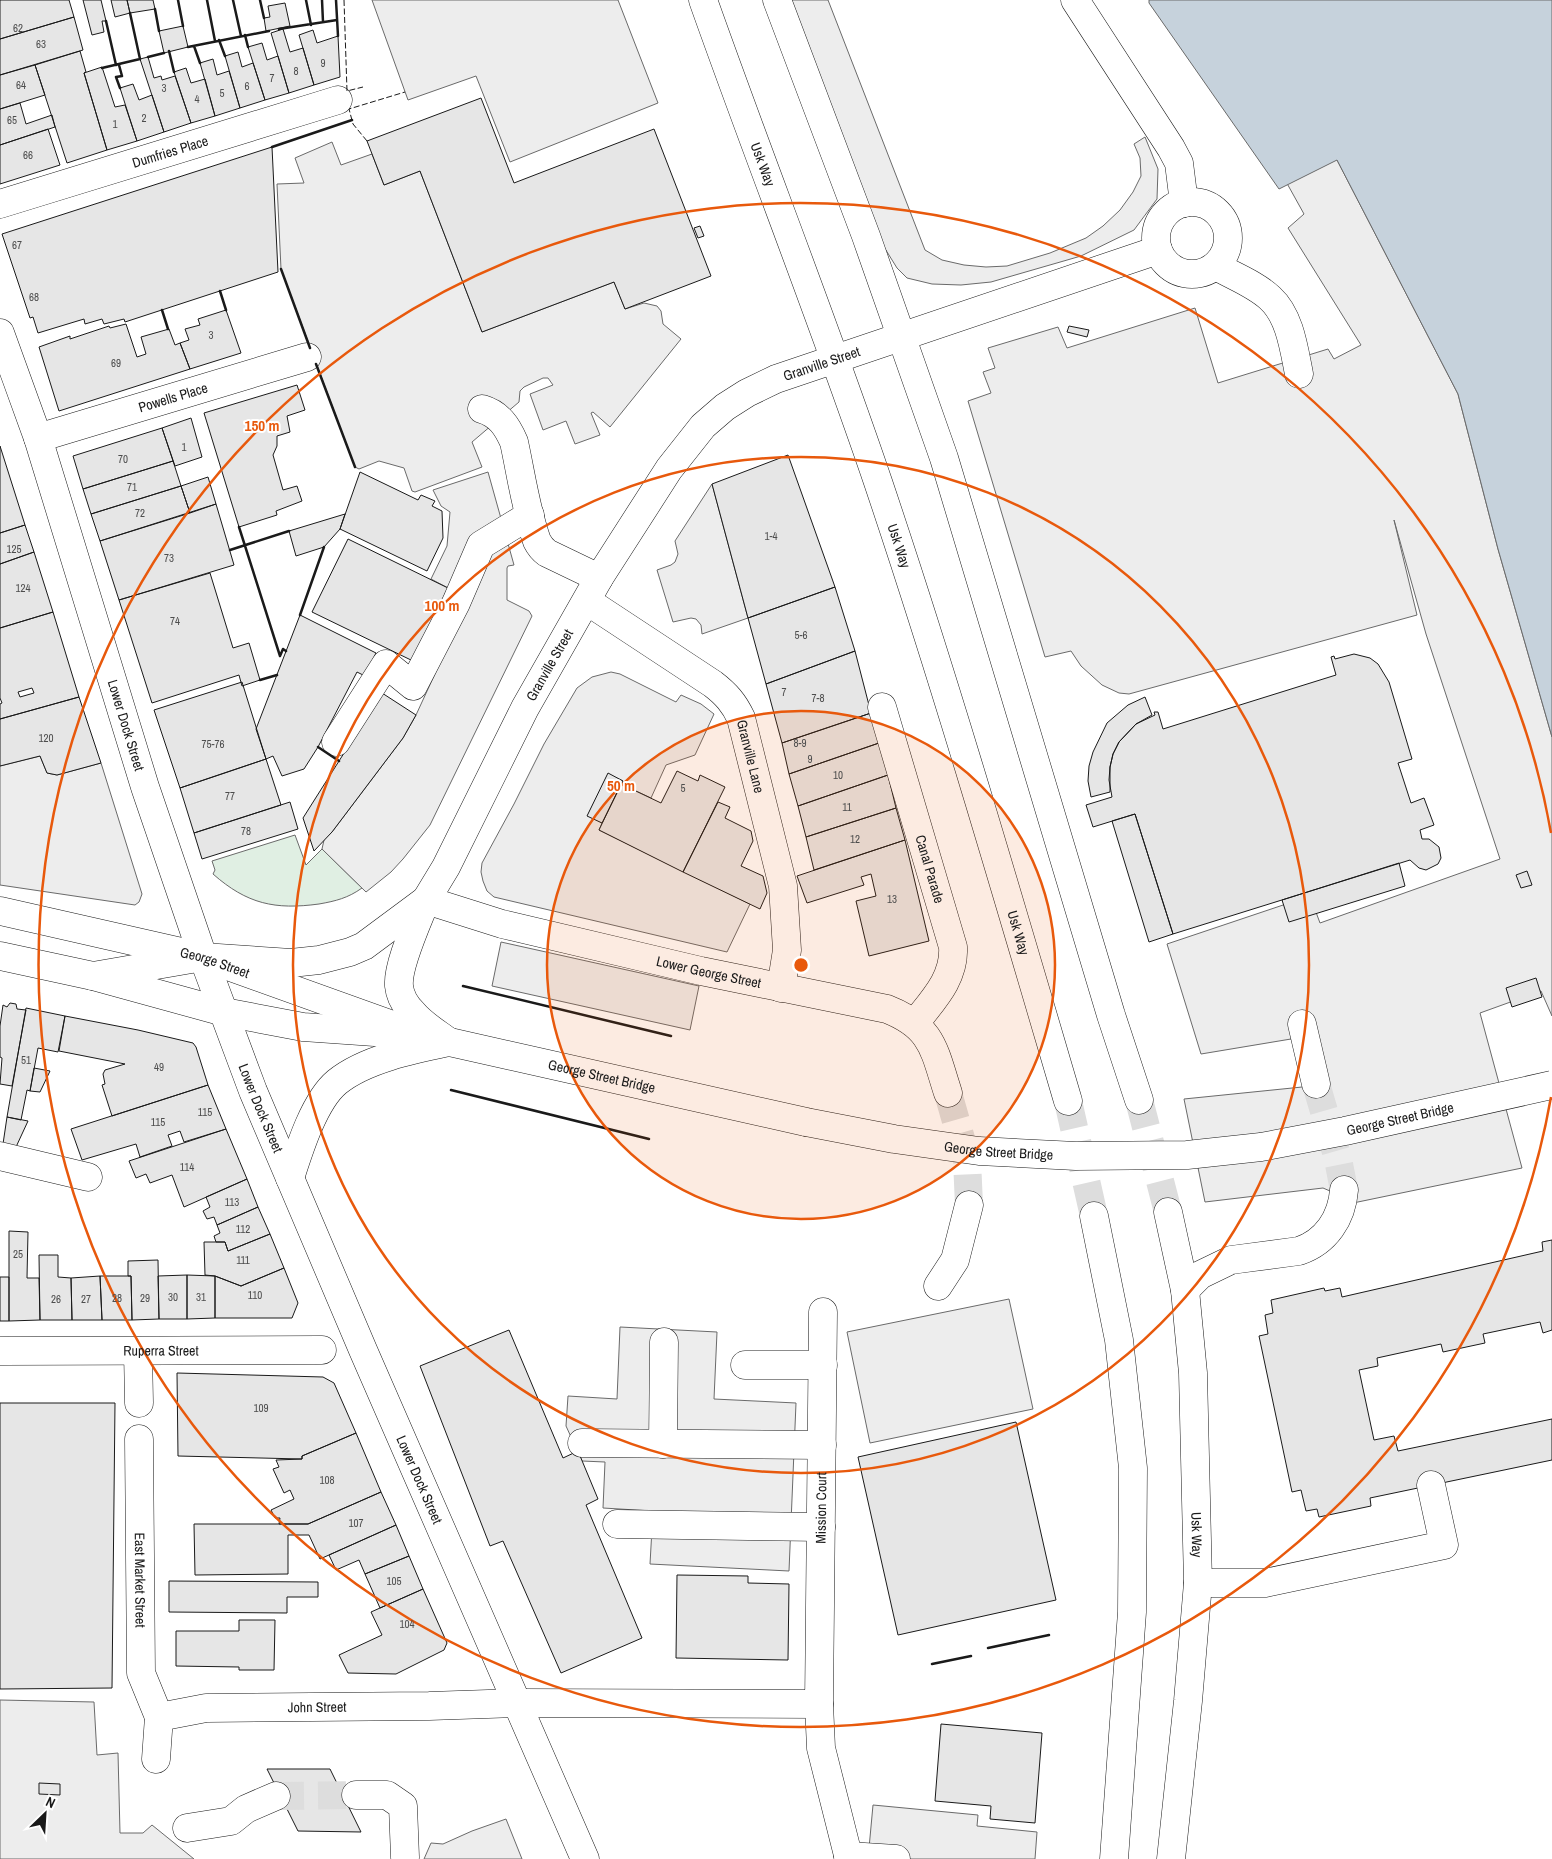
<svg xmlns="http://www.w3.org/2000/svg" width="1552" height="1859" font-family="'Archivo Narrow',sans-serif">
<rect width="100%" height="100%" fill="#fff"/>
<path fill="#e0efe3" stroke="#6a6a6a" d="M295,835l11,30 16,-16 40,39c-14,10 -26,13 -43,16 -44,6 -72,0 -106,-30l2,-4 -3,-9z"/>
<path fill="#ededed" stroke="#6a6a6a" d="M372,0h246l40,103 -148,59 -34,-86 -68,24z
M786,0h42l97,250 17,10 22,5 22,2 21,-1 43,-13 36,-15 17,-12 17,-16 13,-18 8,-16 -1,-18 -6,-14 11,-7 13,32 -1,30 -23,31 -53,26 -90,26 -30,3 -29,-1 -25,-6 -10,-10 -13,-21z
M1185,0l152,160 121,234 40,155 54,188v279l-11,-25 -61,22 42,155 -169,35 -9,-6 -21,-9 -118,14 -21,-103 128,-13 -15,-48 -96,16 -34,-110 143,-48 10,27 180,-64 -74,-225 -32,-114 23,95 -288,79 -10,-1 -17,-8 -21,-19 -10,-15 -26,6 -77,-256 23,-8 -8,-21 12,-4 -7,-20 70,-21 9,21 128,-40 23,75 110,-34 6,10 27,-14 -73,-117 16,-14z
M332,142l9,23 31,-11 12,31 36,-14 62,161 132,-50 11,27 19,-6 13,3 4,5 2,13 18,15 -71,88 -17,-15 -2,1 9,22 -25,9 -9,-23 -23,9 -13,-36 23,-9 -5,-7h-5l-19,9 -4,4 -1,11 -47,40 10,25 -67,25 -3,-1 -8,-23 -25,-7 -20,8 -4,-2 -74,-198 -4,-85 27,-1 -9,-25z
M488,472l26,93 -6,1 -1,2v32l22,11 3,5 -102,209 -27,34 -12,13 -25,20 -44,-43 2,-9 8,-8 71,-94 13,-23 47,-102 -15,-25 -17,-9 16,-33 3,-34 -9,-6 -8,-16z
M712,484l36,134 -46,16 -1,-9 -5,-6 -5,-1 -18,4 -16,-52 14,-5 4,-3 3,-8 -3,-13z
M611,672l9,2 56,28 5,-7 20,9 13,10 -19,41 -29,10 -15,33 -30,-14 2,-3 -15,-7 -20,41 14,8 -3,7 151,74 -23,48 -233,-55 -7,-6 -4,-10 -2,-9 1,-9 32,-59 30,-60 33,-56 15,-11z
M40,756l7,17 10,2 44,-12 41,131 -3,8 -4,3 -135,-20v-119z
M501,942l198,44 -9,44 -198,-44z
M1009,1299l24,110 -163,34 -23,-111z
M620,1327l97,5 -3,67 82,4 -7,168 -139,-7 3,-53 -50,-3 2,-46 -23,-1 -16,-35 2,-30 49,3z
M0,1700l94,2 3,53 21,-2 2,80h23l9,-8 42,34h-194z
M873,1805l105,10 -1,11 60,6 -2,27h-167z
M506,1819l16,40h-98l7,-16 12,1 29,-13z"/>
<path fill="#c6d2dc" stroke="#6a6a6a" d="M1149,0h403v737l-54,-188 -40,-155 -121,-234 -58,29 -130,-186z"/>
<path fill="#e6e6e6" stroke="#1a1a1a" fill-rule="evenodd" d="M0,0h69l5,17 -74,22z
M83,0h18l5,21h-4l2,11 -12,3z
M111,0h16l3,13 -15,4z
M127,0h26l2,9 -25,4z
M285,3l5,23 -24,5 -2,-13 6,-1 -2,-11z
M74,17l9,33 -83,25v-36z
M183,26l5,21 -24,6 -5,-22z
M283,29l7,23 13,-4 11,37 -25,8 -18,-60z
M313,30l4,13 21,-7 2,41 -26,8 -15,-50z
M262,43l5,17 11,-4 11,37 -24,7 -17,-53z
M80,51l6,21 -2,1 23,77 -40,13 -32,-98z
M238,52l4,15 11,-4 12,37 -25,8 -15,-52z
M148,57l6,21 7,-2 1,4 13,-4 16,47 -27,9 -24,-73z
M213,59l4,16 12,-4 11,37 -25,8 -15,-53z
M35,65l10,30 -45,14v-34z
M102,67l13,40 10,-2 12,36 -30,9 -23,-77z
M186,68l5,15 14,-4 10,37 -24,7 -17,-51z
M133,84l6,16 13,-5 12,37 -27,9 -17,-53z
M481,98l33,85 140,-54 57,147 -86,33 -11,-27 -132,50 -62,-161 -36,14 -17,-44z
M20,103l6,21 26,-9 3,12 -55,18v-36z
M48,129l12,36 -60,19v-39z
M272,147l6,125 -153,50 -1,-3 -20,5 -2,-5 -17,5 -1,-5 -46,14 -5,-16 -3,1 -28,-84z
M700,226l4,10 -6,2 -4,-10z
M226,310l15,43 -51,16 -10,-26 9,-3 -4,-11 15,-4 -2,-6z
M126,324l11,33 9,-3 -5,-17 28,-8 6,16 5,-2 10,26 -131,42 -20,-64 31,-11v3l39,-13 1,2z
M1069,326l20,4 -2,7 -20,-5z
M297,385l8,25 -18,6 3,16 -13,4v10l-4,9 10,35 14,-4 5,15 -26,10 1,4 -38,12 -35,-114z
M191,418l11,39 -27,9 -13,-38z
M162,428l11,33 -90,28 -10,-33z
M0,446l25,79 -25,8z
M788,455l47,132 -87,31 -36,-134z
M173,461l8,25 -90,28 -8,-25z
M360,472l58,28 3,-5 14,6 -3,5 10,5 1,27 -16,33 -87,-42z
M208,477l8,27 -26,9 -9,-27z
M181,486l9,27 -90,28 -9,-27z
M216,504l18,61 -115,35 -19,-59z
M345,514l-5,15 -16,18 -28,9 -7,-25z
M25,525l9,27 -34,12v-31z
M348,539l100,49 -35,73 -101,-49z
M34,552l19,60 -53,16v-64z
M210,573l23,75 16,-5 11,37 -18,6 -3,-11 -87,28 -33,-103z
M835,587l20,64 -89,33 -18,-66z
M53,612l26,85 -79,22v-15l2,-1 -2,-5v-70zM32,688l2,5 -14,4 -2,-5z
M300,615l76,38 -11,23 -8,-4 -39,75 -14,22 -22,7 -9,-20 -7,3 -10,-30z
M855,651l16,62 -89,30 -16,-59z
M1354,654l16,4 8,6 11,18 23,77 -14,4 13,40 13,-5 10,27 -14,5 2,9h7l10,8 2,11 -3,6 -12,6 -7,-2 -9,-8 -237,74 -38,-120 -42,13 -7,-22 26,-8 -3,-17 1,-13 3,-13 6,-12 17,-18 19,-9 -1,-3h4l5,17 173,-54 -5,-18 3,-1 1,3z
M242,682l24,77 -86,29 -26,-78z
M382,693l34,22 -13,23 -71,94 -18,19 -11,-33z
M79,697l22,66 -44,12 -10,-2 -7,-17 -40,10v-47z
M1145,697l7,18 -16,9 -17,18 -6,12 -3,13v25l-19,5 -3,-16 1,-15 4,-14 14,-29 21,-18z
M871,713l8,30 -90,31 -7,-31z
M879,743l9,32 -90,31 -9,-32z
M266,759l15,46 -87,28 -14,-45z
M677,771l21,10 2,-6 25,12 -42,85 -84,-42 22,-46 40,19z
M608,773l15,8 -21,42 -15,-7z
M888,775l8,33 -90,29 -8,-31z
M290,802l8,27 -96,30 -8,-26z
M718,802l12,5 -5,11 26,13 2,10 -12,25 22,10 4,17 -7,16 -77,-37z
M896,808l9,32 -91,30 -8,-33z
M1135,814l38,120 -24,8 -37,-121z
M905,840l24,101 -60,15 -13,-55 20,-5 -5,-22 -10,3 3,8 -57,18 -10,-27z
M1399,863l6,23 -116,36 -7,-22z
M1527,871l5,14 -11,3 -5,-13z
M1536,978l6,19 -30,10 -6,-19z
M10,1003l6,1 1,5 9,1 -14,76 -12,-2 2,-26 -2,-1v-31l3,-21 4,2z
M26,1008l39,8 -7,36 -20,-4 -8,43 -3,-1 -6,30 -14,-3z
M65,1016l73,14 55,13 3,4 12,38 -96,31 -10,-31 3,-1 -2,-10 2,-4 20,-6 -66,-13z
M34,1068l16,3 -10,21 -10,-1z
M208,1085l18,44 -42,13 -4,-11 -12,4 4,11 -32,11 -4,-13 -54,16 -11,-31z
M7,1117l21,4 -12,26 -13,-3z
M226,1129l21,50 -63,28 -12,-32 -22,8 -4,-9 -10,4 -7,-17z
M247,1179l11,28 -41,18 -3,-8 -7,2 -4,-8 7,-4 -4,-10z
M258,1207l12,27 -42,17 -3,-9h-9l-2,-6 6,-3 -3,-8z
M9,1231l19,1 -1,46h12l1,42 -31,1z
M270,1234l14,34 -43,18 -26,-10 -10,-1 -1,-33h21l3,9z
M1552,1240v90l-9,3 -3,-11 -57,12 2,9 -42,9 -2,-8 -64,14 1,8 -19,4 15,70 20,-4 4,15 154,-32v41l-182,38 1,8 -52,11 -2,-8 -11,2 -5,-21 -9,2 -33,-156 9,-2 -3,-19 8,-2 -2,-13 53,-12 1,3 15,-3 2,9 201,-46 -1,-9z
M39,1255h19v22l13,1 1,42h-32z
M158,1260l1,59 -27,1 -1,-44h-3v-15z
M284,1268l14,35 -6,15h-77v-42l26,10z
M187,1275v44h-28l-1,-43z
M187,1275l28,1v42l-28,1z
M100,1276l2,44h-30l-1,-42z
M100,1276h31l1,44h-30z
M0,1277h9v44h-9z
M509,1330l54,128 15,-7 20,48 -12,6 56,133 -81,35 -58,-132 -13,5 -70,-180z
M177,1373l146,4 11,6 22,50 -54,23v3l-124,-3z
M0,1403h115l-3,285 -112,1z
M1016,1422l40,178 -158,35 -40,-178z
M356,1433l25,59 -73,32h-29l1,-6h-5l-4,-8 23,-11 -4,-9 -6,3 -11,-24 6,-2 -3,-7 26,-1v-3z
M381,1492l15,33 -76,34 -11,-24h-21v39l-93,1 -1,-51h114z
M396,1525l13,31 -44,18 -6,-14 -23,10 -7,-15z
M409,1556l14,33 -43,19 -15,-34z
M677,1575l71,1v7l41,1 -1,76 -112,-2z
M169,1581l149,1v15h-31v16l-118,-1z
M423,1589l24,54 -3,7 -48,24 -48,-1 -9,-18 43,-20 -11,-23z
M239,1620h36l-1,50h-35v-3l-63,-1v-35h63z
M941,1724l101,9 -7,90 -45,-4 1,-13 -56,-5z
M267,1769h63l31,63 -63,-1z
M39,1783l21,1v11l-21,-1z"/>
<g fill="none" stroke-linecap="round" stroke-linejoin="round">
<path stroke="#ddd" stroke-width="28" stroke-dasharray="28 14" stroke-linecap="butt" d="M1316,1084l22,75 6,31
M948,1093l19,67 2,45
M276,1796l80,-1"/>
<path stroke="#ddd" stroke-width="28" stroke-dasharray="28 14" stroke-linecap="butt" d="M1139,1100l29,112
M1068,1101l26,115"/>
<defs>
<g id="minor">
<path d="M1075,0l96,148 8,15 5,40"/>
<circle cx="1192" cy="238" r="36"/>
<path id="s1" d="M0,204l338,-104"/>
<path d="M1216,266c17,10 39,18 54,32 20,18 24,51 29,76"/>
<path id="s2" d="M0,333l38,105 107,349 58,170 50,134 110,259 222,509"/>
<path d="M482,409c17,5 25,17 32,33 7,32 12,69 23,99 3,6 6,9 10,12l52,25"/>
<path id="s3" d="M38,438l269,-81"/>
<path id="s4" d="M587,601l126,83c13,10 21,19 28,34l42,168 4,64 -6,38"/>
<path id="s5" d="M882,707l71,240c2,31 -20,53 -38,76"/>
<path d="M336,742l50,-78 27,22 43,-83 25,-58 49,-30"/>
<path id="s6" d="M426,900l76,24 199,47 186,38c46,18 47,41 61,84"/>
<path d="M426,900c-8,21 -29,65 -27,86 1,10 7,20 14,27 10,12 24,20 36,29"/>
<path id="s7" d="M93,976l110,-19 88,6 28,-3 31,-8 14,-6 62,-46 20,-33 79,-159 74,-130 70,-109 34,-43 22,-19 22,-14 29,-14 382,-129"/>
<path d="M1302,1024l14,60"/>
<path d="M0,1156l88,21"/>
<path d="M290,1178c9,-28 24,-77 47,-96 28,-23 78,-33 112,-40"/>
<path d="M938,1286l17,-26 14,-55"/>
<path d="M1185,1290l15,-15 31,-15 68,-9c27,-9 43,-33 45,-61"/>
<path id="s8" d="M0,1351l322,-1"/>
<path d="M138,1351l1,52"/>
<path d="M745,1365h78"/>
<path id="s9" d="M139,1439l2,234 18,44"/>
<path d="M582,1443l240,2"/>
<path d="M663,1444l1,-102"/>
<path d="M617,1524l204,3"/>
<path d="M1198,1583h67l179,-38 -13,-60"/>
<path d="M819,1704l2,44 28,111"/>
<path id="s10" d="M156,1759l3,-42 47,-9 223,-2 89,-3 301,1 4,-392"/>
<path d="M356,1795h31l16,11 2,51"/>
<path d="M187,1828l44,-7 15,-12 30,-13"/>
<path d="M848,1856l48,3"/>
</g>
<g id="major">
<path id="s11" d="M703,0c57,161 120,320 175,482 69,205 129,412 190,619"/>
<path d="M777,0l89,236 78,222 167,557 28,85"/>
<path id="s12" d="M0,911l203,46 220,79 383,86"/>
<path d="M0,956l93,20 131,36 79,15 86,6"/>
<path id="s13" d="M1168,1212l17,78 8,83 5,210 -10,118 -17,158"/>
<path d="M1094,1216l25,124 14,128 -1,144 -18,247"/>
</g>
</defs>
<use href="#minor" stroke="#1a1a1a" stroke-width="29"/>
<use href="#major" stroke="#1a1a1a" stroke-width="29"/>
<use href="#minor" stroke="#fff" stroke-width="28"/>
<use href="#major" stroke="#fff" stroke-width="28"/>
<defs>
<g id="major-bridge">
<path id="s14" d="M806,1122l88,17 85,12 97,5 111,-1 74,-8 84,-16 207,-46"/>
</g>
</defs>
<use href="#major-bridge" stroke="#1a1a1a" stroke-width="29" stroke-linecap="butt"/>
<use href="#major-bridge" stroke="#fff" stroke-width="28"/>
<path stroke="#1a1a1a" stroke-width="1" stroke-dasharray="6 2.5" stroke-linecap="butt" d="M344,0l3,91 16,-4
M367,141l-14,-17 -4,-15 56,-17"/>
<path stroke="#1a1a1a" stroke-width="2.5" d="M178,0l5,26
M207,0l8,41
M233,0l8,36
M260,0l4,18
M306,0l5,25
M322,0l1,22
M336,0l2,36
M155,9l4,22
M106,21l10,44
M279,29l58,-9
M245,35l3,12
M219,40l6,16
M194,46l6,17
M188,47l81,-16
M169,51l5,21
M148,57l16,-4
M119,65l3,11 -6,1 4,11
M102,68l38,-9 -10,-46
M272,147l80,-27
M281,269l29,79
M220,291l6,19
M162,310l6,19
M316,364l39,103
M239,527l41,129 3,-7 3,2
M230,550l59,-19
M300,615l24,-68
M260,680l17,-5
M318,747l21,14
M463,986l208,50
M451,1090l198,49
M988,1648l61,-13
M932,1664l39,-8"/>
</g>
<circle cx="801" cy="965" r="254" fill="#e8590c" fill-opacity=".12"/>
<g fill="none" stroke="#e8590c" stroke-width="2.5">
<circle cx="801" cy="965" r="254"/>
<circle cx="801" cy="965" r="508"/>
<path d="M1551 1097A762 762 0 1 1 1551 833"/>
</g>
<g text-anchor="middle" stroke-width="4" stroke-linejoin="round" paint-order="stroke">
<g font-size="11" fill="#4d4d4d">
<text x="18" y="32">62</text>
<text x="41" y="48">63</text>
<text x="323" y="67">9</text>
<text x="296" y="75">8</text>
<text x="272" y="82">7</text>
<text x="21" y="89">64</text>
<text x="247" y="90">6</text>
<text x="164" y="92">3</text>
<text x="222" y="97">5</text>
<text x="197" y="103">4</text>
<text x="144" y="122">2</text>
<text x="12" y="124">65</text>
<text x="115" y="128">1</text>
<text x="28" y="159">66</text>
<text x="17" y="249">67</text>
<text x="34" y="301">68</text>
<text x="211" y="339">3</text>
<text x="116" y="367">69</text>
<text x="184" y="451">1</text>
<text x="123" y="463">70</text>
<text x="132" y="491">71</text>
<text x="140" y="517">72</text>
<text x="771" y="540">1-4</text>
<text x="14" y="553">125</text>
<text x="169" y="562">73</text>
<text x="23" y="592">124</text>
<text x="175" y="625">74</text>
<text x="801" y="639">5-6</text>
<text x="784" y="696">7</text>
<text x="818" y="702">7-8</text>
<text x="46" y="742">120</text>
<text x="800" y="747">8-9</text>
<text x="213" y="748">75-76</text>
<text x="810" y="763">9</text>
<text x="838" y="779">10</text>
<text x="683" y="792">5</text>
<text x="230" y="800">77</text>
<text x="847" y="811">11</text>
<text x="246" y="835">78</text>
<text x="855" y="843">12</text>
<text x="892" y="903">13</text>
<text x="26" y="1064">51</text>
<text x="159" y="1071">49</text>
<text x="205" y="1116">115</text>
<text x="158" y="1126">115</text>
<text x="187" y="1171">114</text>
<text x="232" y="1206">113</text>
<text x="243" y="1233">112</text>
<text x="18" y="1258">25</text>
<text x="243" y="1264">111</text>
<text x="255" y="1299">110</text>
<text x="173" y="1301">30</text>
<text x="201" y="1301">31</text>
<text x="117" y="1302">28</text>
<text x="145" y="1302">29</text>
<text x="56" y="1303">26</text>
<text x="86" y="1303">27</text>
<text x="261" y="1412">109</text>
<text x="327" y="1484">108</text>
<text x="356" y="1527">107</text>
<text x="394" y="1585">105</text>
<text x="407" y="1628">104</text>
</g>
<g font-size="14" fill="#1a1a1a" stroke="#fff">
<text dy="5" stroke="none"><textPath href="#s1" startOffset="178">Dumfries Place</textPath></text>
<text dy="5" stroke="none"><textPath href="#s11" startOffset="175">Usk Way</textPath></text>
<text dy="5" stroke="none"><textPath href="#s7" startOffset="1038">Granville Street</textPath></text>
<text dy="5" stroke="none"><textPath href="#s3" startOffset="141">Powells Place</textPath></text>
<text dy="5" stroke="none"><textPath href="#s11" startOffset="580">Usk Way</textPath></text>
<text dy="5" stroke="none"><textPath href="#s7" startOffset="618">Granville Street</textPath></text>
<text dy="5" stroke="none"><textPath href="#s2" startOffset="412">Lower Dock Street</textPath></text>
<text dy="5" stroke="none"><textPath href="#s4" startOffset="235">Granville Lane</textPath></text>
<text dy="5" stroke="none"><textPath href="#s5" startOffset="169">Canal Parade</textPath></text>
<text dy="5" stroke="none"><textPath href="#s11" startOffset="985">Usk Way</textPath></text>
<text dy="5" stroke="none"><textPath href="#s12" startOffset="221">George Street</textPath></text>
<text dy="5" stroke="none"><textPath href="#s6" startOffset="292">Lower George Street</textPath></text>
<text dy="5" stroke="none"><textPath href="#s12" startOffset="625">George Street Bridge</textPath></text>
<text dy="5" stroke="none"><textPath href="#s2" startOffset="818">Lower Dock Street</textPath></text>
<text dy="5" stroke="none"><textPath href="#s14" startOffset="600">George Street Bridge</textPath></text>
<text dy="5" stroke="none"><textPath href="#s14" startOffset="195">George Street Bridge</textPath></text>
<text dy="5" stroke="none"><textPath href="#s8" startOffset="161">Ruperra Street</textPath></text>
<text dy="5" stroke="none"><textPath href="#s2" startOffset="1222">Lower Dock Street</textPath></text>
<text dy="5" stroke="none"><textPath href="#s10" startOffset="899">Mission Court</textPath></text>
<text dy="5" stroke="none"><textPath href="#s13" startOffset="325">Usk Way</textPath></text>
<text dy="5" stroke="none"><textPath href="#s9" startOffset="141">East Market Street</textPath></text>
<text dy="5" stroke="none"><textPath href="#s10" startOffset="201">John Street</textPath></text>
</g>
</g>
<circle cx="801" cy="965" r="8" fill="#e8590c" stroke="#fff" stroke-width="2.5"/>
<g font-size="15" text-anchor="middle" font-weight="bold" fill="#e8590c" stroke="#fff" stroke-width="4" stroke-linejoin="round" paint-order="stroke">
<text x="262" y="431">150 m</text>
<text x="442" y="611">100 m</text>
<text x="621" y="791">50 m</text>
</g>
<g transform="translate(45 1814) rotate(25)" stroke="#ffffff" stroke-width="4" paint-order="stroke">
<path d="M0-4L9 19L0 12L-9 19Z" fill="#1a1a1a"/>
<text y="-8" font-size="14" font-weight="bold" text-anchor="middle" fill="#1a1a1a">N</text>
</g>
</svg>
